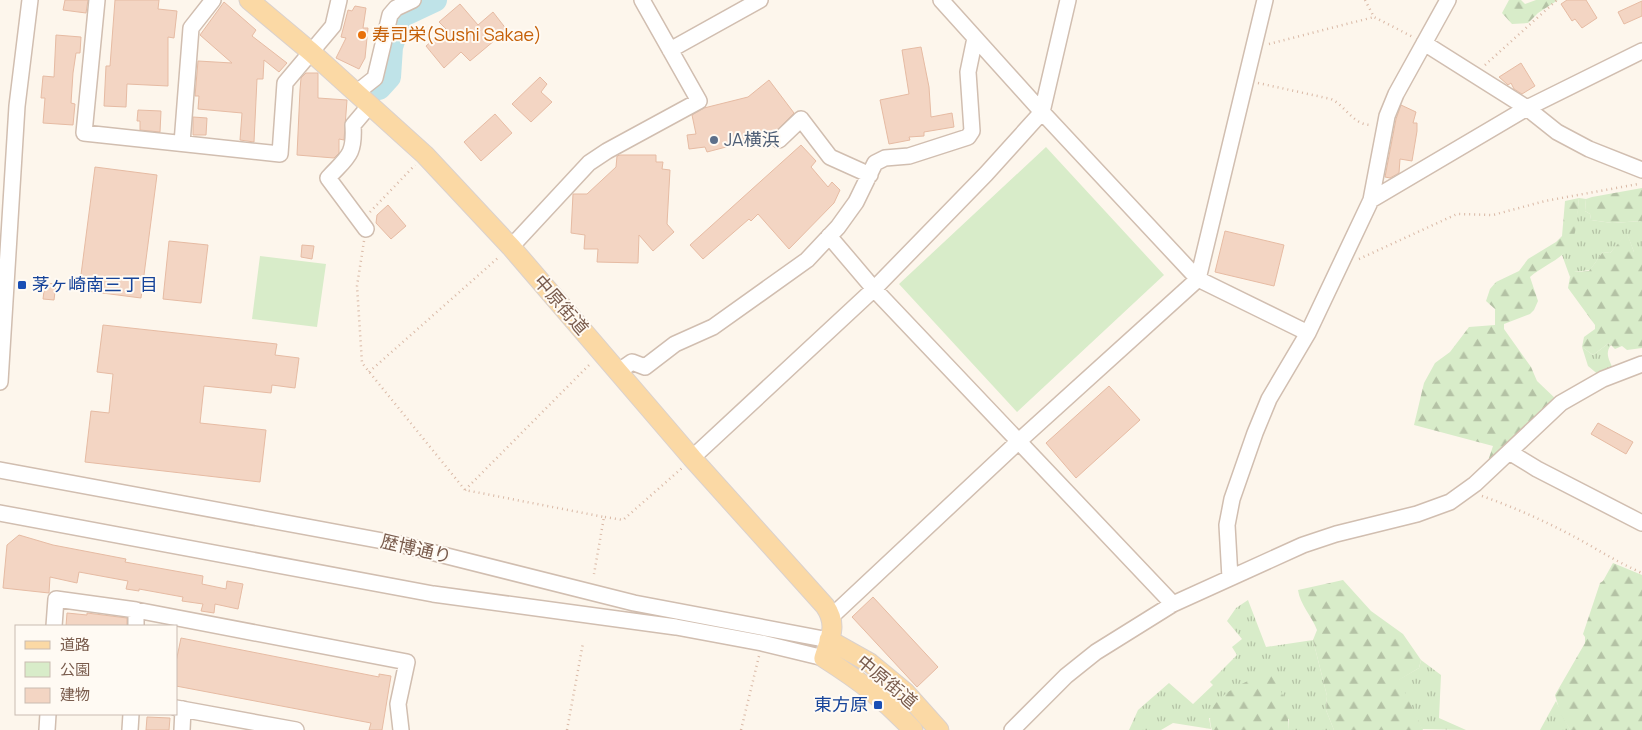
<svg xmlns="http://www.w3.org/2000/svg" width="1642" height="730" font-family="Manrope,'Noto Sans JP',sans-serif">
<defs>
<pattern id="grass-tufts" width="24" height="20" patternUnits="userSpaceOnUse" patternTransform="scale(1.25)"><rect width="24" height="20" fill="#d8ecc9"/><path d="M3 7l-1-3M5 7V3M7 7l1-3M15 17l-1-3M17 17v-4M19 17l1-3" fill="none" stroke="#b4c2a5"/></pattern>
<pattern id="forest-firs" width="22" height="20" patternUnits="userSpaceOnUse" patternTransform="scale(1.25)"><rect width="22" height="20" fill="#d8ecc9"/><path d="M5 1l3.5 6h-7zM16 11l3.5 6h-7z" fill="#b4c2a5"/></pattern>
</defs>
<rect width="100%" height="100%" fill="#fdf6ec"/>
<path fill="url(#grass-tufts)" d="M1579,198l7,1 -1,12 5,3 1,6 21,3 30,-2v31h-8l-7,-18 -17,19 -7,-1 -13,18 -16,2 -4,5 -8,-22c13,-15 15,-38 17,-57z
M1609,343l2,2c-7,9 -1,16 3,26l-14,5 -12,-10 -6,-19 11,8z
M1248,600l18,47 47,-7 14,56 -1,14 8,20h-46l1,-11 -80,-1 2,11 -38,-6 -12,7h-32l9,-20 31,-27 24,21 20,-19 -3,-3 27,-27 -5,-8 10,-8 -15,-18 9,-13z
M1421,660l20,15 -2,43 27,12 -44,-1 -24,-49 21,-12z
M1556,701l14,29h-30z"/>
<path fill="url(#forest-firs)" d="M1509,0h12l4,4 11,-4h22l-20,13 -10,10 -16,1 -10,-11z
M1642,188v33l-30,2 -21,-3 -1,-6 -5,-3 1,-12 6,-2z
M1579,198c-2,19 -1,43 -16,56 -10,9 -23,14 -33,23l8,24 -4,9 -4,4 -26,10v5l27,38 6,14 21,20 -66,63 -4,-3 5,-15 -79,-21 10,-42 11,-20 15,-11 19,-25 26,-2v-16l-9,-8 4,-12 6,-7 23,-11 9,-12 28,-17 6,-6 3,-35z
M1627,233l7,19h8v96l-15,2 -5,-4 -7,3 -6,-6 -16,12 -11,-8 2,-10 11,-8v-4l-27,-37 2,-11 3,-5 16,-1 14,-19 7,1z
M1613,563l29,12v155h-72l-10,-18 -5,-17 30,-52v-6l-2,-3 17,-51 3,-2z
M1343,580l28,31 32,23 18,26 -2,8 -20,12 24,50h-89l-8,-20 1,-14 -14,-56 4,-10c-5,-14 -17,-25 -19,-40z
M1263,674h7c13,15 20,36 18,56h-76c-11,-31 28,-45 51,-56z"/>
<path fill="#d8ecc9" d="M1046,147l118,128 -147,137 -118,-128z
M260,256l66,8 -9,63 -65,-8z"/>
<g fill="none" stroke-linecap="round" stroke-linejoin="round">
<path stroke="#bfe3e8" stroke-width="24" d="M379,88l10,-11 2,-30 10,-31 34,-16"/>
</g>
<path fill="#f3d5c3" stroke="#e6bba3" d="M65,0h23l-2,13 -23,-3z
M115,0h44l-1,9 19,2 -3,27 -6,-1v49l-41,-2 -1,23 -22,-1 2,-40h4z
M1567,0h19l11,18 -15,10 -7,-9 -3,2 -11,-17z
M1642,1v15l-18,8 -6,-12z
M224,2l32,28 -4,6 35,27 -8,9 -15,-12 -1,19h-6l-3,63 -14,-2 2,-27 -44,-4 1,-13h-4l3,-35 34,2 -32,-28z
M460,4l18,21 15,-13 14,18 -37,31 -9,-9 -17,16 -18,-22 20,-17 -7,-7z
M355,6l11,2 -3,20h5l-3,30 -6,11 -23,-11 10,-20 -5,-1 7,-27 4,1z
M56,35l25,2 -1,16h-4l-3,20 -2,30 4,1 -2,21 -30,-2 2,-25h-4l2,-22 11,1z
M921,47l8,40 2,30 21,-4 2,14 -30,5v4l-15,1 1,3 -21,4 -9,-44 29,-6 -7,-44z
M1521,63l14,23 -13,8 -8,-5 -3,-6 -3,2 -9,-8z
M306,73h12v25l29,2 -3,40 -5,-1v14l-5,5 -37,-3 3,-65 1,-12z
M540,77l7,7 -6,8 11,10 -21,20 -19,-18z
M769,80l25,33 -22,22 -65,17 -2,-5 -16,2 -2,-14 9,-1 -4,-19 12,-7 44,-11z
M1401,105l15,7 -3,11h4v8l-5,30 -12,-2 -1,14 -9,5 -5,-1 11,-58z
M138,110l23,1 -1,21 -20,-2v-9h-3z
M495,114l17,19 -31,28 -17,-19z
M193,117l14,1 -1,17h-13z
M801,145l15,16 -5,6 17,20 4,-5 8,8 -6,13 -45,46 -31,-35 -7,7 -2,-2 -46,40 -13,-14z
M620,155h36v7h7l-1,7 8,1 -3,54 7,8 -21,19 -14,-16 -1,28 -41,-1 1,-13h-14l1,-14 -14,-2 2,-39h14l29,-27 1,-11z
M95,167l62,8 -16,123 -62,-8z
M388,205l18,21 -15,13 -15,-16 1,-8z
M1225,231l59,14 -10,41 -59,-14z
M169,241l39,4 -7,58 -38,-4z
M302,245l12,1 -2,13 -11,-2z
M45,283l11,1 -2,16 -11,-1z
M103,325l174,19 -2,11 24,3 -4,30 -23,-3 -1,8 -67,-7 -4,37 66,7 -6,52 -175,-20 6,-51 18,2 4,-39 -16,-2z
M1109,386l31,34 -64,58 -30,-35z
M1598,423l35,19 -7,12 -35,-20z
M19,535l34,10 73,14 -1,3 78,14 -1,8 24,5 1,-8 16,3 -5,25 -23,-5 -1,9 -13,-2 2,-7 -21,-3 1,-4 -44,-8v2l-13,-2 2,-8 -49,-9 -2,11 -27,-6 -1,16 -46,-5 4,-43z
M873,597l65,70 -21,20 -65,-70z
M67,613l20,2v-2l40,5v8h-61z
M181,638l198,39v-3l12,2 -9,54h-13l2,-7 -195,-37v-24z
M147,717l23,1 -1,12h-23z"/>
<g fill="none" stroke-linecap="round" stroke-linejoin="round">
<defs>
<path id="minor" d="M97,0l-13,133 196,21 5,-71 48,-57 6,-26
M941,0l101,112 156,167 110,54
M1424,43l103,65 30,24 32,17 53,21
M670,50l90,-50
M356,93l19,-15 15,-63 6,-7 17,-8
M779,140l22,-21 29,38 40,18
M182,143l9,-115 22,-28
M1371,200l156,-92 115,-57
M366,229l-38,-51c19,-21 27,-22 25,-53l17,-20
M829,236l45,53 299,315
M511,247l78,-84 18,-12 92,-50 -57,-101
M619,371l13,-9 13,5 30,-23 38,-17 94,-67 31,-33 18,-25 19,-39 10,-5 24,-2 59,-19 4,-6 -4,-59 7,-34
M0,382l17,-276 13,-106
M1511,453l26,16 105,54
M692,458l182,-169 112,-115 56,-62 26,-112
M0,470l399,74 235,59 195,37
M0,513l433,81 243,33 86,16 62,15
M1230,578l-3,-53 5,-26 23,-66 14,-34 39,-66 63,-133 16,-84 9,-22 52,-94
M832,616l187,-175 179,-162 67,-279
M54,626l2,-27 80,11 271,52 -9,42 3,26
M136,626v-16
M176,708l120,22
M47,730l1,-16
M130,730l1,-16
M182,730l1,-21
M1012,730l54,-54 30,-24 77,-48 130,-59 33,-11 81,-20 33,-12 25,-18 86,-81 42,-24 39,-15"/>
<path id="major" d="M249,0l62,52 114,103 86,92 181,211 133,148c13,19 5,32 -1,52 36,23 60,41 89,72
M829,640l41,23 35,29 34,38"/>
</defs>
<use href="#minor" stroke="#d1beb0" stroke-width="18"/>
<use href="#major" stroke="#dad1cd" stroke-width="21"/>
<path stroke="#d9b8a5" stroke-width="2.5" stroke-dasharray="1 4" stroke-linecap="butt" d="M1365,0l9,17 39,20
M1269,44l105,-27
M1485,65l72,-65
M1258,83l73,16c15,7 22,26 40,26
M370,212l45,-47
M364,241l-7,45 5,77 103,127 139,27 -10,57
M1359,259l98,-45 36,1 52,-14 93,-17
M369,372l130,-115
M465,490l126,-127
M1482,496c37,13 74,30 109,50 17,10 33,19 51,27
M605,517l18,3 59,-52
M567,730l16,-87
M741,730l18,-74"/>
<use href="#minor" stroke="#fff" stroke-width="15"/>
<use href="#major" stroke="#fbd9a5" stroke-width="19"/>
</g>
<circle fill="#e8710a" stroke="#fffaf3" stroke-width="2" cx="362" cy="35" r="5"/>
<circle fill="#5c6f8a" stroke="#fffaf3" stroke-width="2" cx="714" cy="140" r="5"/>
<g fill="#1a4fb4" stroke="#fffaf3" stroke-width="2">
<rect x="17" y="280" width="10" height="10" rx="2.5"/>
<rect x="873" y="700" width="10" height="10" rx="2.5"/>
</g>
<g text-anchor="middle" stroke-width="4" stroke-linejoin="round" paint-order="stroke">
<g font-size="18" fill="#c56008" stroke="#fffaf3" text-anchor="start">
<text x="372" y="41">寿司栄(Sushi Sakae)</text>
</g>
<g font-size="18" fill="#4e5e75" stroke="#fffaf3" text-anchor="start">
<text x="724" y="146">JA横浜</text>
</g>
<g font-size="18" fill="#164399" stroke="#fffaf3" text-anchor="start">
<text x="32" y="291">茅ヶ崎南三丁目</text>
<text x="868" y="711" text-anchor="end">東方原</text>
</g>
<g font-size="18" fill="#7a5c4d" stroke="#fffaf3">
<text transform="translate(561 305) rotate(49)" y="6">中原街道</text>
<text transform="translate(416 549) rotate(13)" y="6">歴博通り</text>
<text transform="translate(887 682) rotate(40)" y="6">中原街道</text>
</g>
</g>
<rect x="15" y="625" width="162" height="90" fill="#fffaf3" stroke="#cabbb1"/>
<rect x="25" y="641" width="25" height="8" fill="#fbd9a5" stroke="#cabbb1"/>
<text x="60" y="650" font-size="15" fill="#7a5c4d">道路</text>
<rect x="25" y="662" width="25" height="15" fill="#d8ecc9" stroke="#cabbb1"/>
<text x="60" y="675" font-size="15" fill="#7a5c4d">公園</text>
<rect x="25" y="688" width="25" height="15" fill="#f3d5c3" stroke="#cabbb1"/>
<text x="60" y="700" font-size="15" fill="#7a5c4d">建物</text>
</svg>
